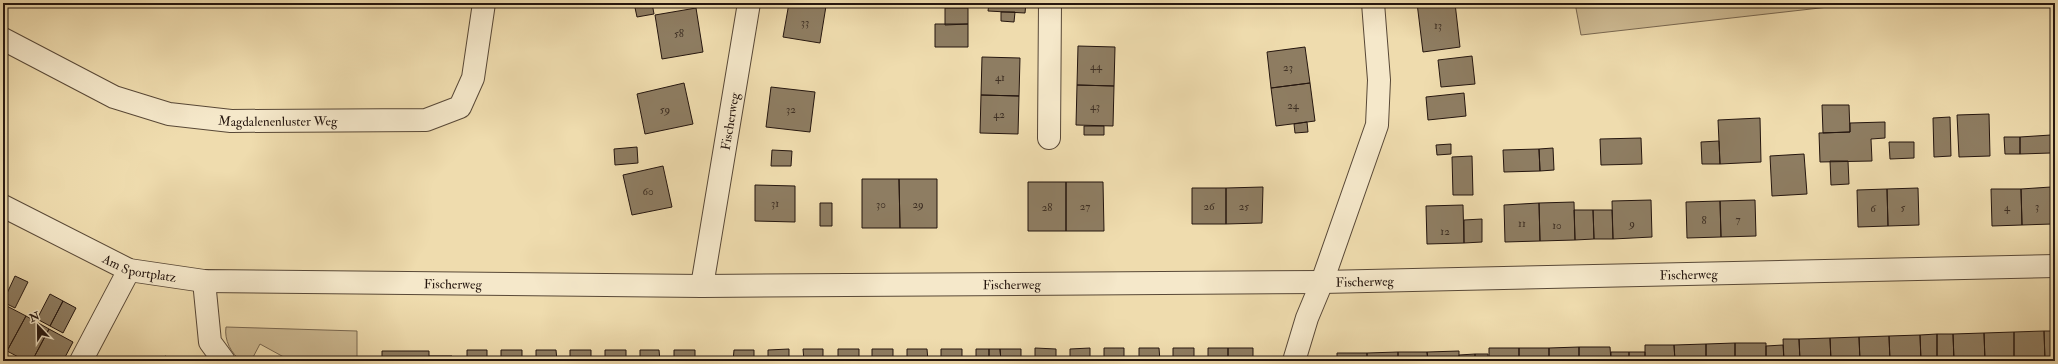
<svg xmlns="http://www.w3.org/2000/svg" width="2058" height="364" font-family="'IM FELL Double Pica',serif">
<rect width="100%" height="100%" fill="#efdcae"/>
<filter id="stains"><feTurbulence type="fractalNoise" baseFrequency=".005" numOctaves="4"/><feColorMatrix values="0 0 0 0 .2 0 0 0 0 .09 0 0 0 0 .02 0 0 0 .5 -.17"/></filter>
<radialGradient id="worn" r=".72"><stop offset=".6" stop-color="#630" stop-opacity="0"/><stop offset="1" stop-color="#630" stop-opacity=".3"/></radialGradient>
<path fill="#cdba93" stroke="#796851" d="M1575,3h289l-283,32z
M226,327l131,4v30h-66l-31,-17 -9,17h-9c-11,-7 -18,-21 -16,-34z"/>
<path fill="#8e7d62" stroke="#25160f" d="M634,3h18l2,11 -17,3z
M789,3l37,3 -6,37 -37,-6z
M805,3h22l-1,3z
M989,3h37l-1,10 -37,-2z
M1089,3h21v3l-21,-1z
M1417,3h38l5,44 -37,5z
M696,8l7,44 -41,7 -7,-44z
M945,8h23v16l-23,1z
M1001,12h14l-1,10 -13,-1z
M935,24h33v23h-33z
M1078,46l37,1 -1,39 -37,-1z
M1305,47l5,36 -39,5 -4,-36z
M1472,56l3,28 -34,3 -3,-27z
M982,57l38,1 -1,38 -38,-1z
M684,83l9,41 -48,10 -8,-40z
M1310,83l5,38 -39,5 -5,-38z
M1077,85l37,1 -1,40 -37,-1z
M771,87l44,5 -5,40 -44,-5z
M1464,93l2,23 -38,4 -2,-23z
M981,95l38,1 -1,38 -38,-1z
M1822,105h27l1,27 -27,1z
M1989,114l1,42 -31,1 -2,-42z
M1950,117l1,39 -17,1 -1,-39z
M1760,118l1,44 -41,2 -2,-44z
M1307,122l1,10 -13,1 -1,-9z
M1885,122v16l-14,1 1,22 -52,1 -1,-29 31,-1v-9z
M1084,126h20v9h-20z
M2051,135v18l-31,1v-17z
M2004,137h16v17h-15z
M1641,138l1,26 -41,1 -1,-26z
M1719,141l1,23h-18l-1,-22z
M1889,142h25v16l-24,1z
M1451,144v10l-14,1 -1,-10z
M637,147l1,16 -23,2 -1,-16z
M1553,148l1,22 -14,1 -1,-22z
M1539,149l1,22 -36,1 -1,-22z
M772,150l20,1 -1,15h-20z
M1804,154l3,40 -35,2 -2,-40z
M1472,156l1,39h-20l-1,-38z
M1830,161h18l1,23 -18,1z
M663,166l9,41 -40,8 -9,-40z
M862,179h37l1,49h-38z
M899,179h38v49h-37z
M1028,182h38v49h-38z
M1066,182h37l1,49h-38z
M755,185l40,1v36l-40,-1z
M1263,187l-1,36 -36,1v-36z
M2051,187l1,37 -30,1 -1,-36z
M1192,188h34v36h-34z
M1918,188l1,37 -31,1 -1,-37z
M1887,189l1,37 -30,1 -1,-37z
M1991,189h30l1,36 -30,1z
M1651,200l1,37 -39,2 -1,-38z
M1755,200l1,36 -35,1 -1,-36z
M1720,201l1,36 -34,1 -1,-36z
M1574,202l1,38 -35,1 -1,-38z
M820,203h12v23h-12z
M1539,203l1,38 -35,1 -1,-37z
M1463,205l1,38 -37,1 -1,-38z
M1574,210h19l1,29 -19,1z
M1593,210h19l1,29h-19z
M1482,219v23l-18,1v-23z
M15,276l13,6 -13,26 -12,-6z
M50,294l13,7 -13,25 -13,-7z
M63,301l13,7 -13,25 -13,-7z
M3,304l23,12 -19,35 -4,-2z
M26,316l23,13 -17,32h-6l-19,-10z
M49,329l24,13 -10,19h-31z
M2044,331l1,30h-31v-29z
M2044,331h11v30h-10z
M2014,332v29h-29l-1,-28z
M1984,333l1,28h-31l-1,-27z
M1937,334v27h-16l-1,-26z
M1937,334h16l1,27h-17z
M1920,335l1,26h-31l-1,-25z
M1889,336l1,25h-30l-1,-24z
M1859,337l1,24h-29l-1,-23z
M1830,338l1,23h-31l-1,-22z
M1783,339h16l1,22h-16z
M1735,343v18h-29v-17z
M1735,343h31v18h-31z
M1706,344v17h-31l-1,-16z
M1645,345h29l1,16h-30z
M1783,345l1,16h-18v-15z
M1579,347v14h-30v-13z
M1579,347h31l1,14h-32z
M1035,348l21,1v12h-21z
M1090,348v13h-20v-12z
M1104,348h20v13h-20z
M1139,348h20l1,13h-21z
M1173,348h21v13h-21z
M1208,348h20v13h-20z
M1228,348h25v13h-25z
M1489,348h30v13h-30z
M1519,348h30v13h-30z
M789,349v12h-21v-11z
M803,349h20v12h-19z
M838,349h21v12h-21z
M872,349h21v12h-21z
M907,349h20l1,12h-21z
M941,349h21v12h-21z
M976,349h13v12h-13z
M989,349h11l1,12h-12z
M1000,349h21v12h-20z
M467,350h20v11h-20z
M501,350h21v11h-21z
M536,350h20l1,11h-21z
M570,350h21v11h-21z
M605,350h21v11h-21z
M640,350h19l1,11h-20z
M674,350h21v11h-21z
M734,350h20v11h-21z
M382,351h47v10h-47z
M1459,351v10h-31l-1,-9z
M1398,352v9h-31v-8z
M1398,352h29l1,9h-30z
M1611,352h18v9h-18z
M1629,352h16v9h-16z
M1337,353h30v8h-30z
M1475,354h13v7h-13z
M1475,354v7h-16v-6z
M165,356l11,5h-13z
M429,356h23v5h-23z
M709,358h11v3h-11z
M720,358h13v3h-13z"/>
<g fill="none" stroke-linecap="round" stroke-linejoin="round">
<defs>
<g id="minor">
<path id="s1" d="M3,39l111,58 55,17 62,7 195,-1 34,-13 13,-29 11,-75"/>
<path d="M1049,138l1,-135"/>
<path id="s2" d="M3,206l126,64 75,11 498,5 620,-4 733,-16"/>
<path d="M204,281l6,61 14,19"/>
<path id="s3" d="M702,286l47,-283"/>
<path d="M81,361l48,-91"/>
<path d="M1294,361l13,-43 15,-36 55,-157 2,-45 -6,-77"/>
</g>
</defs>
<use href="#minor" stroke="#584837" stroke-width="24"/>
<use href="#minor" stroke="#f5e8ca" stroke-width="22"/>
</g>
<g text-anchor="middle" stroke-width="3.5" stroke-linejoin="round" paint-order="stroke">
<g font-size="11" fill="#3f3024">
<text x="805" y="26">33</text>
<text x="1438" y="29">13</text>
<text x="679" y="37">58</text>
<text x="1096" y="70">44</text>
<text x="1288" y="71">23</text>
<text x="1000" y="81">41</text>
<text x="1293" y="109">24</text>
<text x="1095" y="110">43</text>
<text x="665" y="113">59</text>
<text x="791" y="113">32</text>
<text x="999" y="118">42</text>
<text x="648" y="195">60</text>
<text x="775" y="207">31</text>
<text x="881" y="208">30</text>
<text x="918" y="208">29</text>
<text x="1085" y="210">27</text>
<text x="1209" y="210">26</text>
<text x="1244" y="210">25</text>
<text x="2037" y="210">3</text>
<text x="1047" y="211">28</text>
<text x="1903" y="211">5</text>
<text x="2007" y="211">4</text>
<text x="1873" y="212">6</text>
<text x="1738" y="223">7</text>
<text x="1704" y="224">8</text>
<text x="1522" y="227">11</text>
<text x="1632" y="227">9</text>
<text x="1557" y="229">10</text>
<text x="1445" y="235">12</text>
</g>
<g font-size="13" fill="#25160f" stroke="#f5e8ca">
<text dy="5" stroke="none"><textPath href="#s1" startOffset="292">Magdalenenluster Weg</textPath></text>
<text dy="5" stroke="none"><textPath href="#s3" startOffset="167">Fischerweg</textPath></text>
<text dy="5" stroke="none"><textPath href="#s2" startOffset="151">Am Sportplatz</textPath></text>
<text dy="5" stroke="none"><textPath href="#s2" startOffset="1702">Fischerweg</textPath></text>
<text dy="5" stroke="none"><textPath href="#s2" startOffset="1378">Fischerweg</textPath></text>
<text dy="5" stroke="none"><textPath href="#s2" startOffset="466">Fischerweg</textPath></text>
<text dy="5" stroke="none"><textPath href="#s2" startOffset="1025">Fischerweg</textPath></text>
</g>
</g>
<rect width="2058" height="364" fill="none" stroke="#efdcae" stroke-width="16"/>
<rect x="4" y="4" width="2050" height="356" fill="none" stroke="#25160f" stroke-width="2"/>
<rect x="8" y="8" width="2042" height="348" fill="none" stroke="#25160f"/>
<g transform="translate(38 326) rotate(338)" stroke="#f5e8ca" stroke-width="3" paint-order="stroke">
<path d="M0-3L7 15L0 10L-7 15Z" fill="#25160f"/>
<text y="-6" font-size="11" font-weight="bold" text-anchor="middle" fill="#25160f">N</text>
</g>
<rect width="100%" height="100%" filter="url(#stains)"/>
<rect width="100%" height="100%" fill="url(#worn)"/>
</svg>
